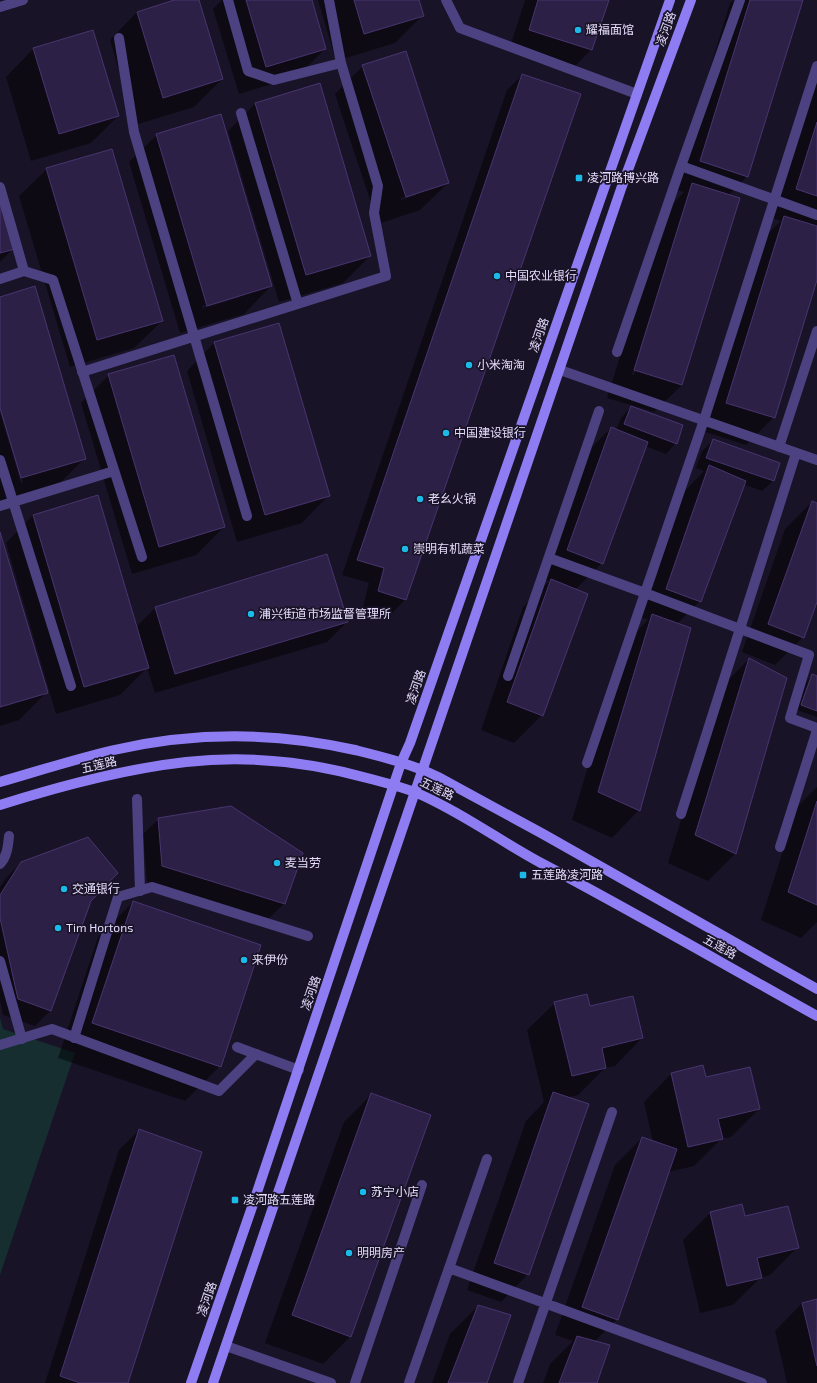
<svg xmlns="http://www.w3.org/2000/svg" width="817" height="1383" font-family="'Exo 2','Noto Sans SC',sans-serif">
<rect width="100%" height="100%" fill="#191327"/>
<path fill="#162e30" d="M0,1017l3,12 72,24 -75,222z"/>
<path fill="#0007" fill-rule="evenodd" d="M178,0h19l25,79 -28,28 -59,18 -25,-85 27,-28z
M222,0h89l14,49 -27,27 -59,18 -26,-85z
M318,0h100l5,15 -28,28 -59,18z
M525,0h83l-17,50 -20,20 -62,-20z
M734,0h68l-55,176 -19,20 11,3 -57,186 -28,27 -47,-14 58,-186 19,-20 -11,-3 57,-186zM681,216h2l-49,159h-2z
M33,49l85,67 -27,27 -60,18 -25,-84z
M817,63v214l-43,140 -28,28 -47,-15 58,-186 24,-23 -12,-4z
M363,66l85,117 -28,27 -42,14 -43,-130zM416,193v2l-15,5v-2z
M522,75l58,20 -175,505 -15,15 -27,-8 6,-24 -27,-8 165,-485z
M255,104l115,152 -27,27 -64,19 -51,-171z
M157,135l114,151 -27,28 -64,19 -51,-171zM240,295v2l-37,11 -1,-2z
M47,169l115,152 -28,27 -64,19 -51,-171z
M0,201l14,47 -14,14z
M0,298l85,160 -28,28 -57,17v-91l21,71h2l-23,-78z
M278,324l51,171 -27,28 -65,19 -50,-171 27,-28z
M109,375l115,152 -28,28 -64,19 -51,-171z
M631,407l45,36 -10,11 -21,-8 -43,117 -27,27 -33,125 -28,28 -33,-13 42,-123 26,-26 -8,-3 42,-122 28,-28 5,2 5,-12z
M713,441l66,23 -6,17 -11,10 -19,-7 -43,117 -23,23 -38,186 -27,28 -40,-18 53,-177 23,-23 -9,-4 43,-122 22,-23 -8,-3 6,-17z
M812,502l5,2v95l-14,38 -28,28 -33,-13 43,-123z
M33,515l103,112 19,-19 172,-53 20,67 -20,20 -172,51 -8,-25 -27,27 -64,19 -50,-171z
M0,535l47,157 -28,28 -19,6v-18l15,-5v-2l-15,5z
M749,659l-13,194 -28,28 -40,-18 53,-176z
M812,675l5,2v40l-20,-7 10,-30z
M817,787v135l-16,16 -40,-18 36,-113z
M159,819l143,34 -18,51 -16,15 -121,-37 -4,-48z
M22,862l69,38 -41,111 -15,15 -32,-11 -3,-15v-113l6,-9z
M133,902l87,164 -35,35 -127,-43 40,-121z
M555,1003l34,4 53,31 -27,28 -10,2 -27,27 -12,3 -38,176 -27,28 -34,-12 59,-169 18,-19 -17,-72z
M703,1066l2,12 54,31 -28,28 -10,2 -27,27 -26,6 -51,147 -23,23 2,41h-53l7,-19 23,-23 -18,-6 60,-170 27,-27 11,4 -9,-40 27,-28z
M372,1094l-21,242 -28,28 -58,-21 79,-221z
M139,1130l-12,253h-82l74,-233z
M742,1205l2,12 53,31 -27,27 -10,3 -27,27 -33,8 -17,-73 27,-27z
M817,1300v83h-30l-12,-52 27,-28z
M478,1306l8,77h-54l18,-49z"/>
<path fill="#2d2046" stroke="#483570" d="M174,0h25l24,79 -60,19 -26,-86z
M246,0h66l14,49 -60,18z
M354,0h65l5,16 -60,18z
M538,0h71l-17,50 -63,-20z
M750,0h53l-55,177 -48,-16z
M93,30l26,86 -60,18 -26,-86z
M406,51l43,132 -43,14 -44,-132z
M522,74l59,20 -175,506 -28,-9 6,-23 -27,-8z
M320,83l51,173 -65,19 -51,-172z
M221,114l51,172 -65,20 -51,-172z
M817,122v74l-21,-7z
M112,149l51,172 -66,19 -51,-172z
M692,183l48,15 -58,187 -48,-15z
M0,197l15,52 -15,4z
M784,216l33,10v54l-42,138 -49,-15z
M35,286l51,173 -65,19 -21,-70v-111z
M279,323l51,173 -65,19 -51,-173z
M174,355l51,172 -66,20 -51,-173z
M631,406l52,19 -6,19 -53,-20z
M611,427l37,15 -45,122 -36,-14z
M713,439l67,24 -6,18 -68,-23z
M709,465l37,16 -45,121 -35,-13z
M98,495l51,173 -65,19 -51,-172z
M812,501l5,2v99l-13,36 -36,-14z
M0,532l48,161 -48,14z
M327,554l21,68 -173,52 -20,-67z
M551,579l37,15 -45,122 -36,-14z
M652,614l39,14 -51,183 -42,-19z
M749,658l38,20 -51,176 -41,-19z
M812,674l5,2v35l-16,-6z
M817,801v104l-29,-13z
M231,806l72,47 -18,51 -123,-38 -4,-48z
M88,837l30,36 -27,28 -40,110 -33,-12 -18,-81v-23l21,-33z
M133,901l128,44 -40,122 -129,-44z
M587,994l3,12 43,-10 10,42 -41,10 4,20 -34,8 -18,-74z
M703,1065l3,12 44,-10 10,42 -42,10 5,20 -35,8 -17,-74z
M553,1092l36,12 -60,171 -35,-12z
M371,1093l60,22 -80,222 -59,-22z
M139,1129l63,23 -74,231h-48l-20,-7z
M642,1137l35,12 -59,171 -36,-13z
M742,1204l3,12 43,-10 11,42 -42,10 5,20 -35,8 -17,-74z
M817,1299v67l-15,-63z
M478,1305l33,10 -24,68h-39z
M577,1336l33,9 -13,38h-38z"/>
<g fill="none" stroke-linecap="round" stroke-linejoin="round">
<path stroke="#4d4281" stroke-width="10" d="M228,0l20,71 26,9 67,-17
M446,0l14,28 177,66
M740,0l-59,166 136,49
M119,38l15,94 113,384
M241,113l57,191
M0,187l24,84
M0,279l24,-8 29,9 89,277
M617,352l64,-186
M560,370l257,90
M82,372l304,-96 -12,-63 4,-27 -37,-123 -12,-63
M779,447l38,-116
M0,460l71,226
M0,506l114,-35
M549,558l96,35 164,62 -19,63 27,10
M508,676l91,-265
M587,763l117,-343 113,-354
M681,814l115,-361
M780,847l37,-117
M237,1047l62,23
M449,1268l313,115
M226,1346l105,37
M355,1383l67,-198
M409,1383l78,-224
M518,1383l94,-271"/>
<path stroke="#4d4281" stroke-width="10" d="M0,7l23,-7
M137,799l3,92
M0,864c7,-8 8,-17 9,-28
M0,961l22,78
M74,1038l44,-141 34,-10 156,49
M0,1045l52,-16 167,62 37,-37"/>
<path stroke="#8e7df2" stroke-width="10" d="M0,782c38,-11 75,-23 114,-32 79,-18 162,-18 241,0 28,7 57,14 83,27l105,57 274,155
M0,805c60,-19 123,-36 186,-43 62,-7 125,0 185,17 15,4 31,8 46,14 44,19 83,48 124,70 93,49 184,102 276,153
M191,1383l60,-173 150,-447 9,-20 260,-743
M213,1383l409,-1197 69,-186"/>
</g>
<g fill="#1cbae8" stroke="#191327" stroke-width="1.5">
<circle cx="578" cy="30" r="4"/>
<rect x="575" y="174" width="8" height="8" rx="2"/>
<circle cx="497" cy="276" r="4"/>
<circle cx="469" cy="365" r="4"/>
<circle cx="446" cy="433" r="4"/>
<circle cx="420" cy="499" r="4"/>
<circle cx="405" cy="549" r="4"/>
<circle cx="251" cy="614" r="4"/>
<circle cx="277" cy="863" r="4"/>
<rect x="519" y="871" width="8" height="8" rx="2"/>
<circle cx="64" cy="889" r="4"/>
<circle cx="58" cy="928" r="4"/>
<circle cx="244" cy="960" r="4"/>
<circle cx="363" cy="1192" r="4"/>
<rect x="231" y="1196" width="8" height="8" rx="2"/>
<circle cx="349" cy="1253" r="4"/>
</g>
<g text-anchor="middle" stroke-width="3.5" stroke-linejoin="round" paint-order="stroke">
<g font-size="12" fill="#e4dcfb" stroke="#191327">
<text transform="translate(666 29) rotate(-70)" y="4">凌河路</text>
<text transform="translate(539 335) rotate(-71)" y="4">凌河路</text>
<text transform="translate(416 687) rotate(-71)" y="4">凌河路</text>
<text transform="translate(99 765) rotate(-13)" y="4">五莲路</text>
<text transform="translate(437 789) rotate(26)" y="4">五莲路</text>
<text transform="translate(720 947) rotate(29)" y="4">五莲路</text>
<text transform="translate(311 993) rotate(-71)" y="4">凌河路</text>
<text transform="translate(207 1299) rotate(-71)" y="4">凌河路</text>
</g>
<g font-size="12" fill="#e4dcfb" stroke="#191327" text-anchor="start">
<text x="586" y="34">耀福面馆</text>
<text x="587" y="182">凌河路博兴路</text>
<text x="505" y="280">中国农业银行</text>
<text x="477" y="369">小米淘淘</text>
<text x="454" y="437">中国建设银行</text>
<text x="428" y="503">老幺火锅</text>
<text x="413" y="553">崇明有机蔬菜</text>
<text x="259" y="618">浦兴街道市场监督管理所</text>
<text x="285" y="867">麦当劳</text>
<text x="531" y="879">五莲路凌河路</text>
<text x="72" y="893">交通银行</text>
<text x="66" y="932">Tim Hortons</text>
<text x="252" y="964">来伊份</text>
<text x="371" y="1196">苏宁小店</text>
<text x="243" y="1204">凌河路五莲路</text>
<text x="357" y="1257">明明房产</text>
</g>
</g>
</svg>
